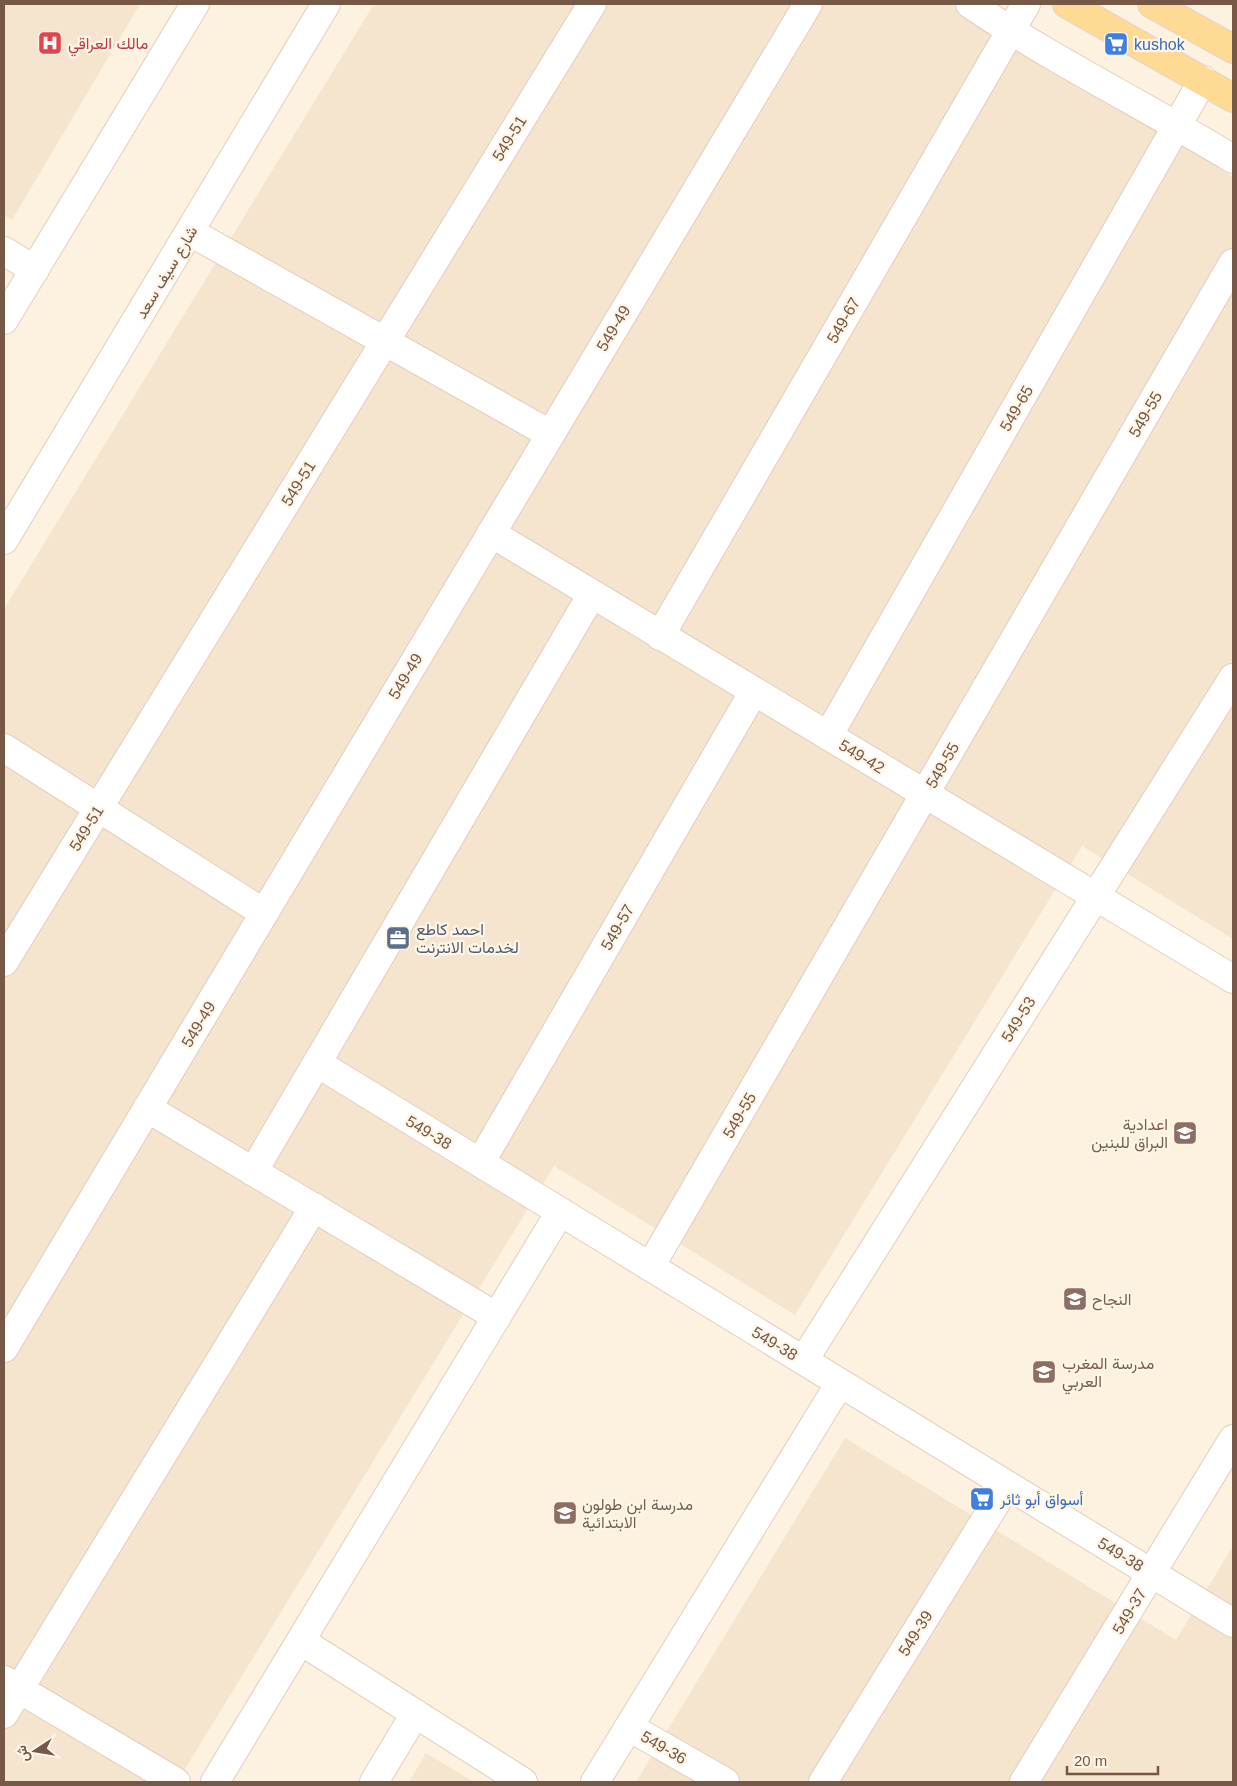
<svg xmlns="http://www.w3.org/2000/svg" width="1237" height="1786" font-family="Helvetica,Vazirmatn,sans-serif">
<rect width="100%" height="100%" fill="#fdf2e0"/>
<path fill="#f5e4ce" d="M4,4h136l-128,216 -8,-5z
M374,4h579l280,173v762l-151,-93 -287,469 -241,-149 -377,616h-173v-1173z
M845,1438l331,202 57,-94v236h-597z
M426,1753l48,29h-65z"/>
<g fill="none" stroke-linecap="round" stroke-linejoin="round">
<defs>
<path id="minor" d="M970,4c84,57 176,102 263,155
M190,232l360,202
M4,251l31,19
M4,320l191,-316
M491,533l742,446
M4,540l322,-536
M660,636l366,-632
M828,736l375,-656
M4,748l260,165
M4,962l588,-958
M317,1063l916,560
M147,1108l350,209
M480,1163l274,-472
M253,1172l339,-578
M650,1267l583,-1004
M4,1348l804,-1344
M804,1360l429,-682
M301,1641l222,141
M4,1680l172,102
M4,1714l310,-507
M629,1727l96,55
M215,1782l345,-570
M374,1782l41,-68
M595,1782l245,-399
M823,1782l184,-297
M1024,1782l209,-343"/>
<path id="major" d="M1067,4l166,94
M1152,4l81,45"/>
</defs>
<use href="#minor" stroke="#e2cebb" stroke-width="30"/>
<use href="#major" stroke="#dbd4cf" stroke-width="30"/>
<use href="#minor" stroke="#fff" stroke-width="28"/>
<use href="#major" stroke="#ffda95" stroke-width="28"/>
</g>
<defs>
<symbol id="hospital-square" viewBox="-11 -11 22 22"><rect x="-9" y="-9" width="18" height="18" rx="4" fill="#e0444e" stroke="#fff6e7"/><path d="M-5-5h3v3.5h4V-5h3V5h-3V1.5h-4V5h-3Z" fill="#fff"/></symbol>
<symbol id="supermarket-square" viewBox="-11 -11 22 22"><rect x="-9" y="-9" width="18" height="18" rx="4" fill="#3f7fe0" stroke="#fff6e7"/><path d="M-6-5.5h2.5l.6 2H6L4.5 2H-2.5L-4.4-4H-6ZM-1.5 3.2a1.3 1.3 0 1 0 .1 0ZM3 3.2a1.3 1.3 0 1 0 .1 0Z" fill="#fff"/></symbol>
<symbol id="office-square" viewBox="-11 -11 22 22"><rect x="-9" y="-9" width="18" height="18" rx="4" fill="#5c6f8a" stroke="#fff6e7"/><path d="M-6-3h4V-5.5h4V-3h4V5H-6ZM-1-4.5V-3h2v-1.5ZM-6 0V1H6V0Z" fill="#fff"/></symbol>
<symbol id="school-square" viewBox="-11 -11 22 22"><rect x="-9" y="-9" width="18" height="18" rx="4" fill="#8d6e63" stroke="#fff6e7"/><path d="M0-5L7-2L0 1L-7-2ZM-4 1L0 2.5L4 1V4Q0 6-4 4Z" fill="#fff"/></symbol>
</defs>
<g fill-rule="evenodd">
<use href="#hospital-square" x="36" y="29" width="28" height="28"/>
<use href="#supermarket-square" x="1102" y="30" width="28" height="28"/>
<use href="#office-square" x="384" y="924" width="28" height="28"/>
<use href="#school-square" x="1171" y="1119" width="28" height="28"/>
<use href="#school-square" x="1061" y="1285" width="28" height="28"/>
<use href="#school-square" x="1030" y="1358" width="28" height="28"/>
<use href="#supermarket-square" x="968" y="1485" width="28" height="28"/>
<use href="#school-square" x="551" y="1499" width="28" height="28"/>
</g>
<g text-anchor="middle" stroke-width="4.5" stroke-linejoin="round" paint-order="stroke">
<g font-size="16" fill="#be3a42" stroke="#fff6e7" text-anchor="start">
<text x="68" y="49">مالك العراقي</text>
</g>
<g font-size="16" fill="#366cbe" stroke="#fff6e7" text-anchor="start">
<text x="1134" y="50">kushok</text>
<text x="1000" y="1505">أسواق أبو ثائر</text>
</g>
<g font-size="16" fill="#755846" stroke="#fff6e7">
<text transform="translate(509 138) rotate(-58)" y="6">549-51</text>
<text transform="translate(166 272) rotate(-59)" y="6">شارع سيف سعد</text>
<text transform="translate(843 320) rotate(-60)" y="6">549-67</text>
<text transform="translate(613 328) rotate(-59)" y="6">549-49</text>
<text transform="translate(1016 408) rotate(-60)" y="6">549-65</text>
<text transform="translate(1145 414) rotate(-60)" y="6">549-55</text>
<text transform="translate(298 483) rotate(-58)" y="6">549-51</text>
<text transform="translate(405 676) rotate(-59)" y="6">549-49</text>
<text transform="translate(862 756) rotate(31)" y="6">549-42</text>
<text transform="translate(942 765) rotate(-60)" y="6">549-55</text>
<text transform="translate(86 828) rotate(-58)" y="6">549-51</text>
<text transform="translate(617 927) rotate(-60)" y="6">549-57</text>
<text transform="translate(1018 1019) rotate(-58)" y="6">549-53</text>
<text transform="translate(198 1024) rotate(-59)" y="6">549-49</text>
<text transform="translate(739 1115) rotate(-60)" y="6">549-55</text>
<text transform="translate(429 1132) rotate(31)" y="6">549-38</text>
<text transform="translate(775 1343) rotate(31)" y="6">549-38</text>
<text transform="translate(1121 1554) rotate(31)" y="6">549-38</text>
<text transform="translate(1129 1611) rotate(-59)" y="6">549-37</text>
<text transform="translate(915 1633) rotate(-58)" y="6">549-39</text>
<text transform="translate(664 1747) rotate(30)" y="6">549-36</text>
</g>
<g font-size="16" fill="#4e5e75" stroke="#fff6e7" text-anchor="start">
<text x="416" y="935">احمد كاطع<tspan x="416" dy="18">لخدمات الانترنت</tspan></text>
</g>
<g font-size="16" fill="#785e54" stroke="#fff6e7" text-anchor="start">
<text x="1168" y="1130" text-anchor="end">اعدادية<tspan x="1168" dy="18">البراق للبنين</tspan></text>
<text x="1092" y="1305">النجاح</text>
<text x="1062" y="1369">مدرسة المغرب<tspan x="1062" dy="18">العربي</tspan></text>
<text x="582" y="1510">مدرسة ابن طولون<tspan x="582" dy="18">الابتدائية</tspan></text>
</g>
</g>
<rect width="1237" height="1786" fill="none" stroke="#755846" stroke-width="10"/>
<g transform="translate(35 1751) rotate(258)" stroke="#fff6e7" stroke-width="4" paint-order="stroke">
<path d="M0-4L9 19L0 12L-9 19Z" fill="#755846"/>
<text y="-8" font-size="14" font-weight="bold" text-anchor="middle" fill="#755846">ش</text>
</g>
<path d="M1067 1766v8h91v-8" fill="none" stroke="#755846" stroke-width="2.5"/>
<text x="1074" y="1766" font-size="15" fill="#755846" stroke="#fff6e7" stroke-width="4" paint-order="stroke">20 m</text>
</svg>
